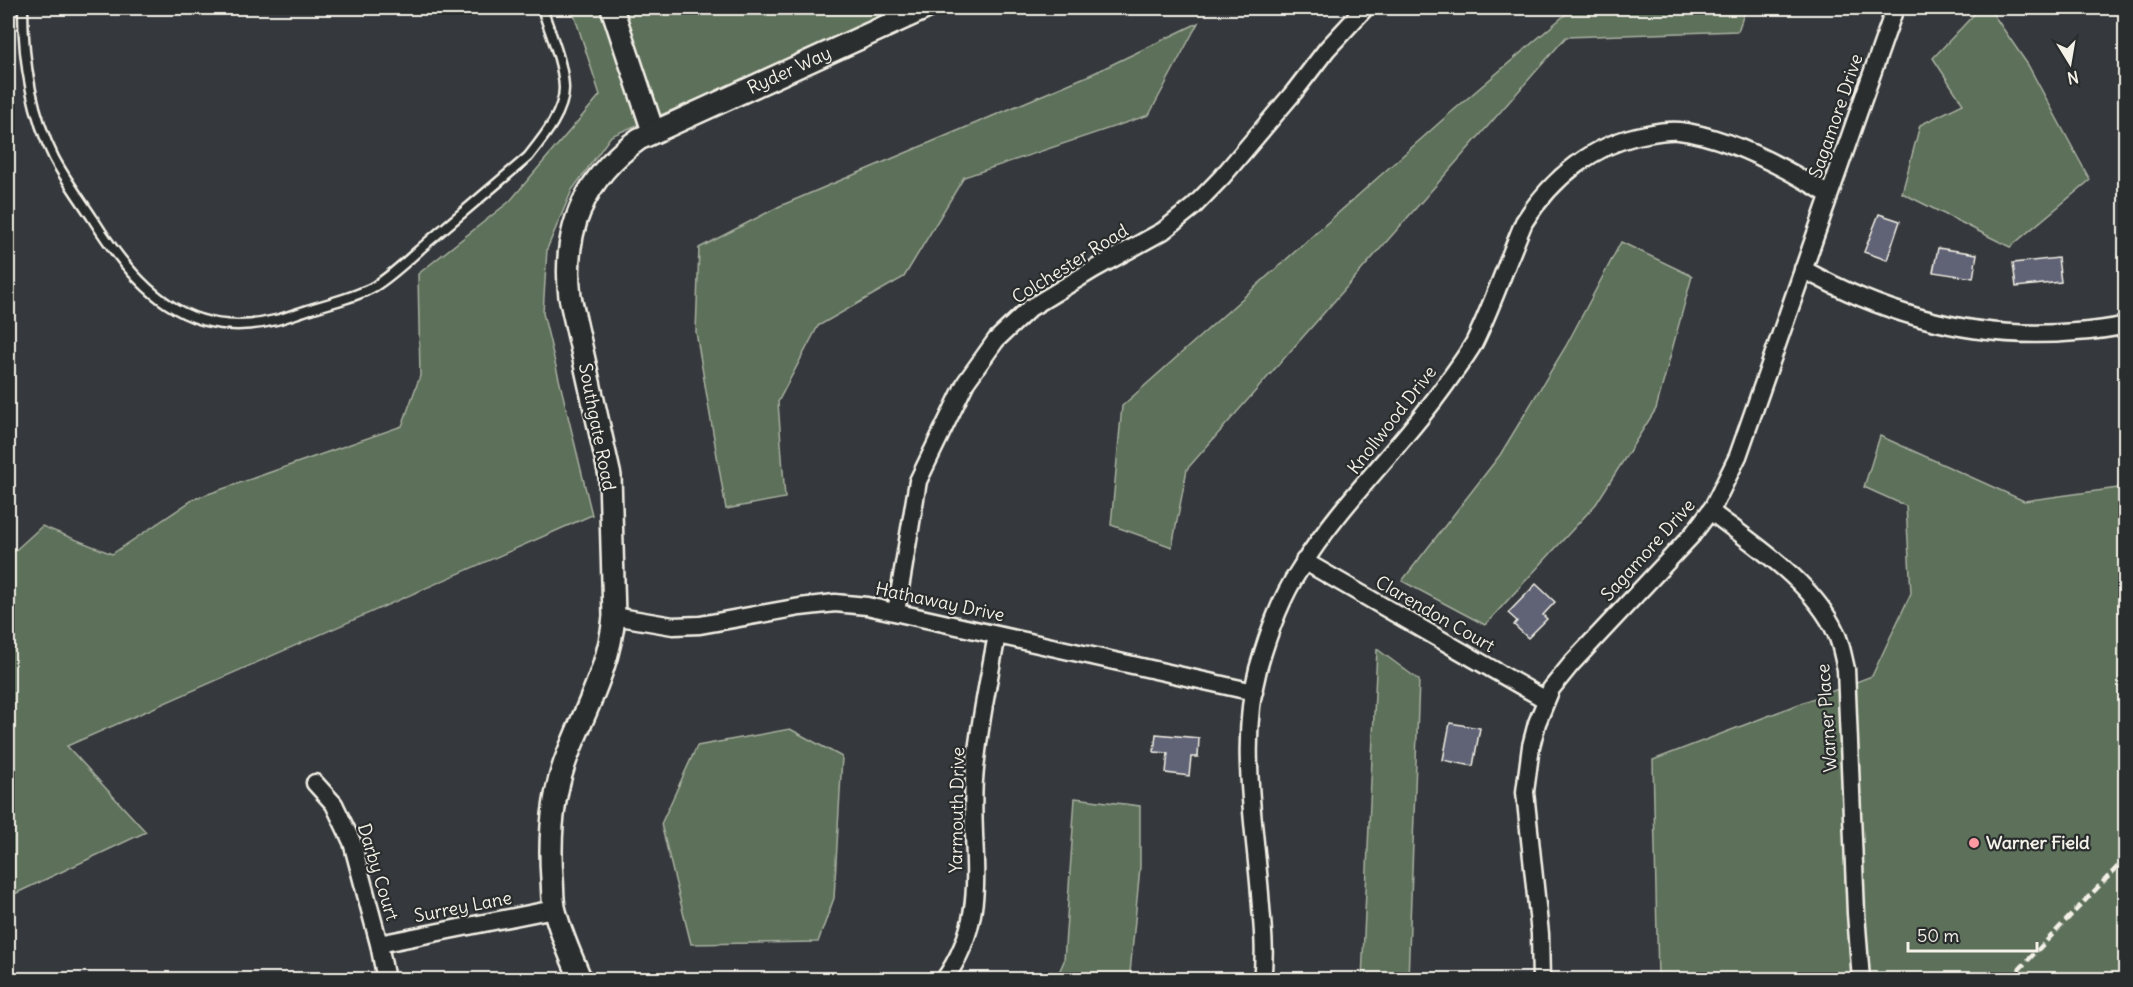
<svg xmlns="http://www.w3.org/2000/svg" width="2133" height="987" font-family="Delius,sans-serif">
<rect width="100%" height="100%" fill="#35383c"/>
<filter id="ink" filterUnits="userSpaceOnUse"><feTurbulence type="fractalNoise" baseFrequency=".0167" numOctaves="2"/><feDisplacementMap in="SourceGraphic" scale="12" xChannelSelector="R" yChannelSelector="G"/><feConvolveMatrix kernelMatrix="1 2 1 2 8 2 1 2 1" color-interpolation-filters="sRGB"/></filter>
<g filter="url(#ink)">
<path fill="#5d705a" stroke="#a8b0a1" stroke-width="1.5" d="M572,8h339l-300,128 -39,54 -25,59 -4,64 49,202 -525,231 79,86 -138,65v-340l34,-31 70,28 82,-55 208,-73 18,-50 -2,-102 92,-73 90,-106z
M1573,8h173l-8,23 -172,6 -379,432 -15,78 -61,-22 11,-119 326,-291z
M1980,8h9l39,57 62,115 -80,67 -108,-54 18,-68 43,-21 -30,-46z
M1198,23l-49,92 -185,62 -60,100 -86,49 -40,76 7,96 -59,11 -30,-177 3,-84 81,-42 312,-132z
M1621,242l71,34 -36,133 -60,95 -111,121 -83,-44 98,-126 66,-109z
M1880,436l144,65 94,-13 7,-24v515h-467l-5,-219 219,-84 39,-83 -5,-87 -42,-19z
M1377,649l42,31 -11,299h-46z
M790,729l52,28 -8,141 -16,44 -127,2 -30,-120 36,-78z
M1075,798l65,8v61l-10,106 -2,6h-72l8,-18z"/>
<path fill="#606476" stroke="#f4f1e8" stroke-width="1.5" d="M1879,214l21,7 -13,39 -23,-8z
M1938,248l39,6 -4,24 -40,-6z
M2058,258l3,24 -45,5 -3,-24z
M1536,584l19,18 -12,13 4,4 -19,19 -14,-13 3,-4 -9,-8z
M1450,723l30,5 -7,38 -30,-6z
M1156,734l43,4 -1,19h-7l-2,19 -23,-3 2,-20 -14,-1z"/>
<g fill="none" stroke-linecap="round" stroke-linejoin="round">
<defs>
<path id="service" d="M23,8c0,50 8,104 31,150 11,21 26,41 39,61 43,69 94,123 183,101 12,-3 24,-8 35,-11 21,-7 46,-12 64,-23 19,-12 36,-29 53,-44 33,-28 67,-57 100,-85 15,-19 36,-44 36,-69 -1,-27 -14,-55 -22,-80"/>
<path id="minor" d="M1803,269c84,47 176,72 273,63 17,-1 33,-3 50,-7
M1710,511c43,33 103,71 126,122 5,10 7,24 10,36l10,244 5,67
M1304,561l242,139
M896,612l22,-131 48,-99 30,-42 34,-32 64,-39 69,-38 30,-24 29,-30 72,-85 33,-43 38,-41
M614,616l59,10 27,-1 100,-18 35,-4 32,3 387,86
M315,783l19,21 18,38 27,102 7,36
M379,944l175,-35
M944,980c48,-68 25,-125 30,-200 4,-49 14,-97 23,-145
M1262,980c4,-30 0,-57 -2,-86 -6,-74 -21,-153 -2,-225 10,-35 22,-70 42,-100 41,-67 101,-121 146,-185 9,-13 20,-27 28,-41 19,-39 33,-81 50,-121 28,-44 70,-79 123,-88 10,-2 21,-4 32,-3 51,6 107,37 150,64
M1541,980l-1,-46 -15,-142 6,-46 6,-23 14,-34 21,-26 120,-128 21,-28 25,-51 157,-448"/>
<g id="tertiary">
<path d="M612,8l41,123"/>
<path id="s1" d="M581,980c-10,-23 -20,-45 -26,-69 -3,-10 -2,-21 -3,-32 -3,-42 0,-85 16,-125 18,-46 42,-89 46,-138l-4,-140 -40,-179c-8,-67 14,-119 69,-158l287,-131"/>
</g>
</defs>
<use href="#service" stroke="#f4f1e8" stroke-width="13"/>
<use href="#minor" stroke="#f4f1e8" stroke-width="21"/>
<use href="#tertiary" stroke="#f4f1e8" stroke-width="26"/>
<use href="#service" stroke="#2a2d2e" stroke-width="8"/>
<use href="#minor" stroke="#2a2d2e" stroke-width="16"/>
<use href="#tertiary" stroke="#2a2d2e" stroke-width="21"/>
<path stroke="#f4f1e8" stroke-width="4.5" stroke-dasharray="9 4.5" stroke-linecap="butt" d="M2009,980l117,-122"/>
</g>
</g>
<circle fill="#ff9aa2" stroke="#2a2d2e" stroke-width="2" cx="1974" cy="843" r="6"/>
<g text-anchor="middle" stroke-width="4.5" stroke-linejoin="round" paint-order="stroke">
<g font-size="18" fill="#f4f1e8" stroke="#2a2d2e">
<text dy="6" stroke="none"><textPath href="#s1" startOffset="1050">Ryder Way</textPath></text>
<text transform="translate(1836 116) rotate(-71)" y="6">Sagamore Drive</text>
<text transform="translate(1070 264) rotate(-32)" y="6">Colchester Road</text>
<text transform="translate(1392 420) rotate(-52)" y="6">Knollwood Drive</text>
<text transform="translate(597 427) rotate(79)" y="6">Southgate Road</text>
<text transform="translate(1648 550) rotate(-48)" y="6">Sagamore Drive</text>
<text transform="translate(940 602) rotate(12)" y="6">Hathaway Drive</text>
<text transform="translate(1435 614) rotate(30)" y="6">Clarendon Court</text>
<text transform="translate(1827 718) rotate(-94)" y="6">Warner Place</text>
<text transform="translate(957 810) rotate(-89)" y="6">Yarmouth Drive</text>
<text transform="translate(378 872) rotate(73)" y="6">Darby Court</text>
<text transform="translate(463 907) rotate(-11)" y="6">Surrey Lane</text>
</g>
<g font-size="18" font-weight="bold" fill="#f4f1e8" stroke="#2a2d2e" text-anchor="start">
<text x="1986" y="849">Warner Field</text>
</g>
</g>
<rect width="2133" height="987" fill="none" stroke="#2a2d2e" stroke-width="30"/>
<rect x="15" y="15" width="2103" height="957" fill="none" stroke="#f4f1e8" stroke-width="2" filter="url(#ink)"/>
<g transform="translate(2070 63) rotate(169)" stroke="#2a2d2e" stroke-width="4.5" paint-order="stroke">
<path d="M0-4.5L10 22L0 15L-10 22Z" fill="#f4f1e8"/>
<text y="-9" font-size="16" font-weight="bold" text-anchor="middle" fill="#f4f1e8">N</text>
</g>
<path d="M1908 942v9h129v-9" fill="none" stroke="#f4f1e8" stroke-width="3"/>
<text x="1917" y="942" font-size="18" fill="#f4f1e8" stroke="#2a2d2e" stroke-width="4.5" paint-order="stroke">50 m</text>
</svg>
